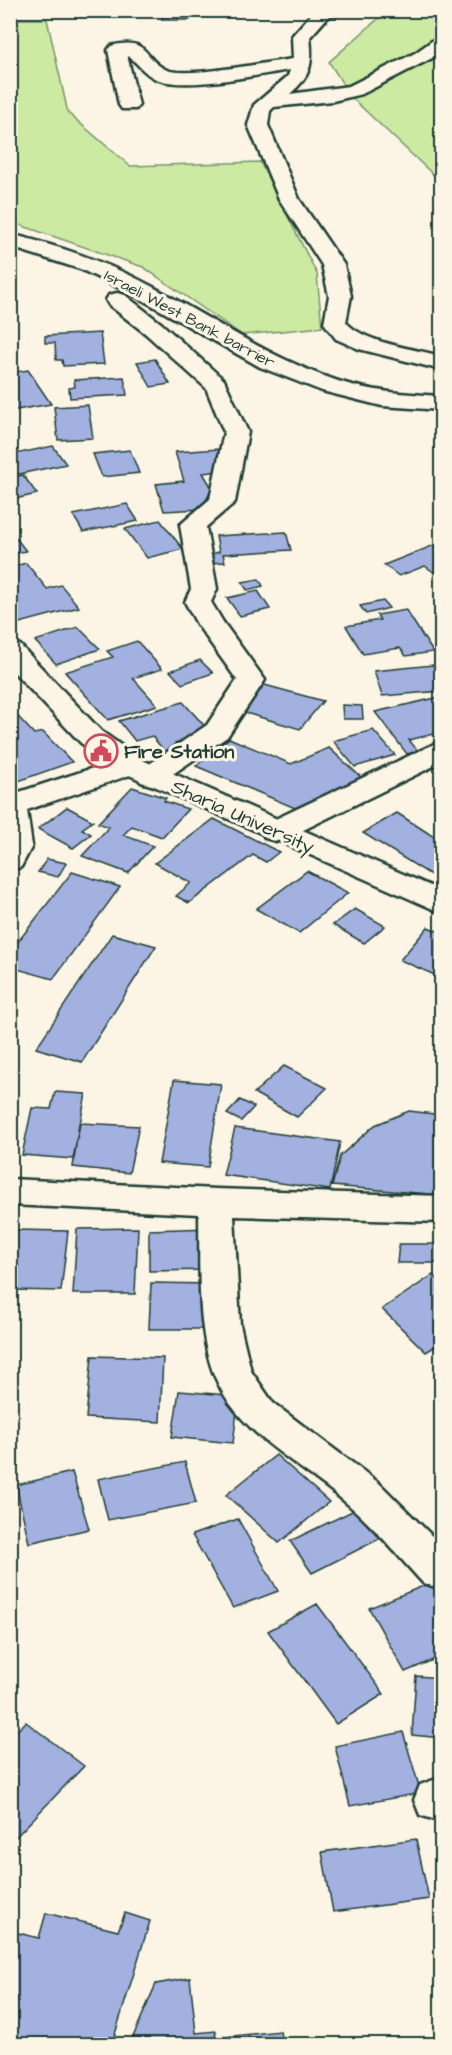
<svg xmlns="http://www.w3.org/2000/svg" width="452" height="2055" font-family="'Architects Daughter',sans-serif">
<rect width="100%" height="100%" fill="#fcf5e5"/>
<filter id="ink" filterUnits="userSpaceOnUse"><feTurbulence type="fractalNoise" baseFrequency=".0167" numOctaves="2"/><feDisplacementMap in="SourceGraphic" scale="12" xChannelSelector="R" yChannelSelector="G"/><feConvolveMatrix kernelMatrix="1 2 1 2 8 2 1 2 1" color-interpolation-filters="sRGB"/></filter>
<g filter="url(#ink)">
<path fill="#cceaa2" stroke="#76946b" stroke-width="1.5" d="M387,11h54v171l-90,-85 -22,-35z
M11,19h36l21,94 62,53 130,-4 57,112 5,53 -80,8 -99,-68 -132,-45z"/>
<path fill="#a3b1e0" stroke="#1f3d34" stroke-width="1.5" d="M189,10l1,10h-28l-1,-9z
M100,333l4,31 -41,2 -1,-6h-6l-1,-17h-10v-7z
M155,359l15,25 -19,3 -14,-25z
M28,370l23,34 -41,7v-28l4,-1 -4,-9z
M124,377l3,18 -57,3 -1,-10 6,-1 -1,-7z
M88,405l5,33 -35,2 -4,-33z
M53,446l13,18 -56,12v-21z
M220,449l7,21 -24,3 9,15 -10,21 -38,2 -8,-27 28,-3 -9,-29z
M130,450l9,23 -37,4 -9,-23z
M23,475l14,19 -27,6v-22z
M127,504l11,17 -55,11 -10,-17z
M160,520l23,29 -36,9 -22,-29z
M286,532l5,18 -68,4 2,8 -13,1 -1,-9 8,-2 -3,-16z
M13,534l13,17 -16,3v-19z
M442,542v28l-7,3 -10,-7 -26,10 -15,-11z
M26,563l21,26 14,-4 18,22 -59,16 -10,-12v-44z
M259,579l4,7 -16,4 -5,-8z
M258,591l12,18 -30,7 -13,-18z
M383,601l6,7 -23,6 -6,-8z
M406,610l27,42 -27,4 -6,-8 -37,6 -17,-28 34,-6 -3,-5z
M78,627l22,22 -44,15 -21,-23z
M137,641l25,28 -29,9 24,27 -49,15 -43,-48 48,-15 -6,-6z
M200,660l13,13 -31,11 -12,-13z
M433,665l9,26 -60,5 -8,-25z
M261,684l62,17 -23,28 -61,-18z
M440,697l2,35 -33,8 9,11 -11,3 -32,-42z
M183,702l27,30 -35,11 3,4 -13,5 -13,-16 -17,5 -16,-20z
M342,705l20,1 1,13h-20z
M10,708l24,26 9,-2 29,30 -62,22z
M373,730l22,25 -40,12 -22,-26z
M229,738l62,26 38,-16 34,31 -68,29 -99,-42z
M132,787l34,11 -2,3 24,8 -26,28 -30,-11 -9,9 30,11 -25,27 -46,-17 27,-29 -11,-4z
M67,807l26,14 -11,8 9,5 -18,14 -35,-19z
M397,813l45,29v40l-79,-49z
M214,819l65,33 -13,10 -13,-7 -64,48 -13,-7 15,-13 -36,-20z
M47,859l19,4 -8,14 -20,-5z
M307,871l41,22 -49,40 -43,-24z
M72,872l48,15 -67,92 -43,-12v-15z
M355,909l30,17 -21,17 -31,-18z
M428,927l14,6v45l-42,-18z
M112,934l44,12 -74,116 -46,-14z
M284,1066l43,22 -30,29 -43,-24z
M174,1080l47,4 -13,83 -49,-4z
M55,1092l31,2 -13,65 -51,-4 10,-47 19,1z
M240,1100l14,7 -13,14 -14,-7z
M409,1111l33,4v80l-110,-9 8,-30 35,-31z
M79,1123l60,3 -10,47 -56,-6z
M235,1128l105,14 -10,48 -107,-15z
M138,1228l-3,66h-62l4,-65z
M212,1228l2,42 -65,1v-41z
M14,1230l54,1 -7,60 -51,-1v-34z
M399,1244h43v19h-45z
M433,1275l9,8v59l-16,10 -44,-43z
M151,1283l62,1 -1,45h-63z
M92,1356l71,2 -3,64 -74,-4z
M179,1391l60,5 -6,47 -61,-6z
M276,1455l53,47 -50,41 -53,-48z
M185,1462l11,41 -88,17 -10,-41z
M72,1472l17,57 -60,14 -13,-58z
M369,1503l22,30 -79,40 -22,-32z
M238,1519l40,72 -45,17 -41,-73z
M433,1582l9,14v60l-37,16 -36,-64z
M317,1604l67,90 -48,30 -68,-93z
M416,1676l26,2v60l-30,-3z
M26,1722l58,44 -74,77v-106z
M403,1732l18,61 -71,13 -15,-60z
M416,1839l13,60 -96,13 -11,-60z
M46,1913l72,18 7,-18 25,8 -38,123h-102v-113l29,7z
M190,1978l6,55 20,-2 -1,7 65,-7 2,13h-152l26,-60z"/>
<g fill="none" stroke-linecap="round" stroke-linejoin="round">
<defs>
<path id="minor" d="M338,10l-12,9 -16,18c3,27 1,39 -20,57l59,-8 66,-33 21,-15 6,-1v16l-80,41 -29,7 -59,6 -4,4 -2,14 31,74 45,66 7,31 -5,26c17,21 69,27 96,34v14l-83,-21 -23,-10 -12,-16 5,-27 -7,-31 -43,-66 -31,-74 6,-20 34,-29 2,-6c-34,5 -104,21 -134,9 -12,-5 -19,-17 -29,-24l12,50 -3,4h-14l-3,-4 -11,-55 3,-4c40,-10 31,14 56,24 20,8 101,-8 126,-11l-1,-23 22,-25z
M10,234c49,12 97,28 141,52 62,33 120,73 187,95 34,11 68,13 104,15v14l-60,-4 -60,-15 -62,-24 -126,-72 -54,-26 -70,-22z
M117,293l8,2 37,29 62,56 24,52 -13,70 -29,25 11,62 -6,13 12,20 42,58 -38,57 -66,45 -10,3 -10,-3 -5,-6 3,-4 -112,38 5,36 -11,21 -11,3v-75l120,-39 10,3 5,6 -3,4 65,-44 30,-45 -40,-56 -12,-22 6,-13 -11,-64 30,-26 14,-67 -18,-44 -60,-54 -37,-29 -3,-5 3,-5z
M442,742v20l-155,76 -11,3 -11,-3 -4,-7 4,-7 167,-79z
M10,1179l206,10 226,7v26l-208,-6 6,109 11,46 22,32 106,80 63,63v41l-4,1 -15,-5c-23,-25 -46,-53 -72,-76 -47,-43 -110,-69 -136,-130 -19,-45 -15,-114 -16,-163l-189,-9z
M436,1779l6,1v42l-22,-7 -6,-15 6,-15z"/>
<path id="major" d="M10,643l10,2 81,86 39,28 302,132v22l-322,-142 -39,-28 -71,-75z"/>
</defs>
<use href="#minor" stroke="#1f3d34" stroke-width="5"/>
<use href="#major" stroke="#1f3d34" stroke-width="5"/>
<use href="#minor" fill="#fcf5e5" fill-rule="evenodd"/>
<use href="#major" fill="#fcf5e5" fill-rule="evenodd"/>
</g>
</g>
<defs>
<symbol id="civic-ring" viewBox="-11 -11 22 22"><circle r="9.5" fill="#fcf5e5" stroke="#d1495b" stroke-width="1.5"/><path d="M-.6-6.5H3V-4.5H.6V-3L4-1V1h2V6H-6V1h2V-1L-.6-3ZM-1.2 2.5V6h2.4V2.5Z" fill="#d1495b"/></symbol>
</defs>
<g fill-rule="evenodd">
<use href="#civic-ring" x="82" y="732" width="38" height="38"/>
</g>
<g text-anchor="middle" stroke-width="6" stroke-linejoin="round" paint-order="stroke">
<g font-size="16" fill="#1f3d34" stroke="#fcf5e5">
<text transform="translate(190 318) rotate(28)" y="6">Israeli West Bank barrier</text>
</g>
<g font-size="20" font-weight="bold" fill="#1f3d34" stroke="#fcf5e5" text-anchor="start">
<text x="124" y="758">Fire Station</text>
</g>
<g font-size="20" fill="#1f3d34" stroke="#fcf5e5">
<text transform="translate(243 816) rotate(24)" y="7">Sharia University</text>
</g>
</g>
<rect width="452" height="2055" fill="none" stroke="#fcf5e5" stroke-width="36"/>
<rect x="18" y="18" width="416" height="2019" fill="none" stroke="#1f3d34" stroke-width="2" filter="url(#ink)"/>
</svg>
